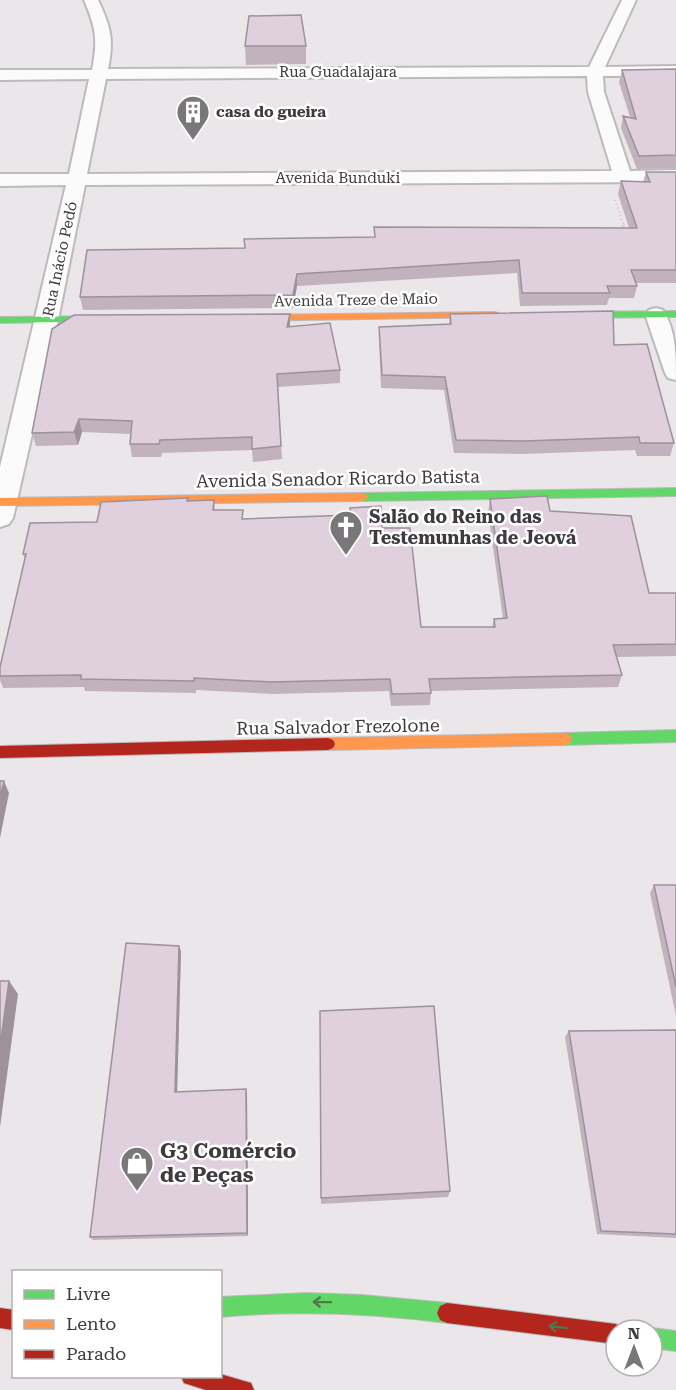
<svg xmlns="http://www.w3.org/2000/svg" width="676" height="1390" font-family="'Roboto Serif',serif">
<rect width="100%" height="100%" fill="#eae6e9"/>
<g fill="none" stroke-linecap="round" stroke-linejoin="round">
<defs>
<path id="street" d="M84,0h14c13,27 16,40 10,69l481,-2 33,-67h14l-31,67 71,-1v10h-73l1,16 26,79 46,-1v12l-591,3 -27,135 -45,198 -4,6 -9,3v-60l66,-282 -66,1v-12h69l20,-95 -89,1v-10h92c6,-30 4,-42 -8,-70zM587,76l1,16 24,79 -525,3 19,-95z
M656,308l7,2c13,20 13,46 13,70l-8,-2 -3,-5 -20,-59 4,-4z"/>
<path id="fast" d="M676,311v6l-106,1 -5,-3 5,-3z
M113,316l5,3 -1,2 -117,2v-6z
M676,488v8l-313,5 -6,-4 6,-4z
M676,730v12l-111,3 -5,-2 -2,-4 2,-4 5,-2z
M306,1293l56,2 85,8 7,3 3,7 -3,7 -7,3c-76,-10 -150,-13 -227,-6v-20z
M652,1328l24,3v20l-24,-3v-18h-4z"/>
<path id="slow" d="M494,312l4,1v4l-252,4 -5,-3 5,-3z
M363,493l6,4 -6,4 -363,5v-8z
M565,733l5,2 2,4 -2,4 -5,2 -237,5 -5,-2 -2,-4 2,-4 5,-2z"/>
<path id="jam" d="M328,738l5,2 2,4 -2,4 -5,2 -328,8v-12z
M447,1303l169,21 8,6h-8v14l-169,-21 -7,-3 -3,-7 3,-7z
M0,1308l14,2v20l-14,-2z
M220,1374l31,9 3,7h-48l-22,-7 -3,-7h39z"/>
</defs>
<use href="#street" stroke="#bdbabc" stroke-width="4"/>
<use href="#fast" stroke="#bdbabc" stroke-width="2"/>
<use href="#slow" stroke="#bdbabc" stroke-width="2"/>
<use href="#jam" stroke="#bdbabc" stroke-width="2"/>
<path stroke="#c9c8c9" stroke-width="2" stroke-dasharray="1 3" stroke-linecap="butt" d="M615,200l9,26"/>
<path stroke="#c9c8c9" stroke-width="3" stroke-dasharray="1.5 4" stroke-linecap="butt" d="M623,225l2,6"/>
<use href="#street" fill="#fcfbfc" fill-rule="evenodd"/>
<use href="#fast" fill="#63d668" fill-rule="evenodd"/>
<use href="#slow" fill="#ff974d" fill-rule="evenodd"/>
<use href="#jam" fill="#b3261e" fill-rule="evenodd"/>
</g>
<path fill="#c1b2bd" d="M245,46h61v18l-60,1z
M676,69v99l-39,1 -16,-41 2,-12 7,1 -11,-35 3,-12z
M646,172h30v111h-40l1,3 -3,12h-25l-2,7 -87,1 -3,-33 -220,13 -4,22 -210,2 -3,-13 165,-49 129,-11v-10l255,1 -11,-34 3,-13 22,1z
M290,314v12l50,44v13l-62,4 4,72 -29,3 -1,-12 -90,3 -1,4h-29l-2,-13 1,-10 -49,-2 -4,13 -42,1 -4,-13z
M450,314l164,31 60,98 -4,13h-33l-2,-6 -114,4 -67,-1 -10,-63 -63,-2 -2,-48v-13l70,-3z
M188,498v3l26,-1 1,10 29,9 106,-4v-7l32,20 39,99h71l2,-8 9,-1 -15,-106 2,-13 60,12 99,82h27v63l-59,1 5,18 -4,12 -187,4 -1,14 -39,1 -2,-15 -116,3 -77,-4v3l-111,-2 -1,-4 -81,1 -3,-8v-13l25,-108 -2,-5 74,-32z
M654,885h22v131l-26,-123z
M181,951l-4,141 70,1 1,143 -155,4 -3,-3z
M676,1030v208l-79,-4 -32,-197 4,-6z
M450,1191l-2,6 -127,7v-6z"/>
<path fill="#9d919a" d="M297,274v12l-4,22v-13z
M290,314v13h-3z
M79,419l3,13 -4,13 -4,-13z
M4,781l5,12 -9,45v-41z
M179,946l2,5 -4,145 -2,-4z
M9,981l9,13 -18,133v-81z
M246,1089l1,4 1,143 -1,-3z"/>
<path fill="#e0cfdc" stroke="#9d919a" stroke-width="1.5" d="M301,15l5,31h-61l4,-30z
M676,69v86l-37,1 -16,-40 13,3 -14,-49z
M646,172h30v98h-45l6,16h-30l3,7h-88l-3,-33 -222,14 -4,21 -213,2 7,-47 158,-2 -1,-9 131,-2 -1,-10 263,1 -16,-47 29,1z
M613,311l1,34 33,-1 27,99h-34l-1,-6 -115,4 -68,-1 -11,-63 -63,-2 -3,-48 72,-3 -1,-10z
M290,314l-3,13 43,-4 10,47 -63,4 4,72 -29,3v-12l-92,3 -1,4h-29l2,-23 -53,-2 -5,13 -42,1 20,-104 22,-14z
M547,496l3,15 81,5 18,77h27v51l-63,1 9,30 -193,4 2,14 -39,1 -2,-15 -118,3 -78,-4v3l-113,-2v-4l-81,1v-9l26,-113h-3l7,-31 67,-1 4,-20 87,-4 -1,3 27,-1 -1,10h30l-1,9 109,-4 -1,-7 31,-2 1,22h28l11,99h74l-1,-8 13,-1 -17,-119z
M0,781h4l-4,16z
M654,885h22v102z
M126,943l53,3 -4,146 71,-3 1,144 -157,4z
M0,981h9l-9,65z
M434,1006l16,185 -129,7 -1,-187z
M676,1030v204l-75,-3 -32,-200z"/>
<defs><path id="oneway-shaft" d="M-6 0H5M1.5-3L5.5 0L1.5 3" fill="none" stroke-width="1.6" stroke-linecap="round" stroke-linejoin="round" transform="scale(1.5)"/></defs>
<g stroke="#4d794f">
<use href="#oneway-shaft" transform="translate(322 1302) rotate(-179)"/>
<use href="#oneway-shaft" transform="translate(558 1327) rotate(-173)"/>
</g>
<defs>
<symbol id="building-pin" viewBox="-11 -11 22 30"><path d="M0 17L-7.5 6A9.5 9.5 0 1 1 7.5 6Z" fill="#7a777a" stroke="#fff"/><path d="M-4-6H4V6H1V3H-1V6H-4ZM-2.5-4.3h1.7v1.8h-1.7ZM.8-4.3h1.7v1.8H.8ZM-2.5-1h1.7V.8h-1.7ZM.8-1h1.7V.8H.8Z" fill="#fff"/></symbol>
<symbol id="church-pin" viewBox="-11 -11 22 30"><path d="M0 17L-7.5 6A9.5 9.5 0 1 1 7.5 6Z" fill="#7a777a" stroke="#fff"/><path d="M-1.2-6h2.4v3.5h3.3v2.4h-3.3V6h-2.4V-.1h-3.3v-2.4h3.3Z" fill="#fff"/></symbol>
<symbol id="shop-pin" viewBox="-11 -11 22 30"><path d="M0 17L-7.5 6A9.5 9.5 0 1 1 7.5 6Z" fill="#7a777a" stroke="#fff"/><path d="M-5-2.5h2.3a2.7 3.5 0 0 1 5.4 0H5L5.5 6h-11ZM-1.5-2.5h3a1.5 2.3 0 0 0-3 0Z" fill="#fff"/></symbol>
</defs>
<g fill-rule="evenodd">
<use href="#building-pin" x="174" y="93" width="38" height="52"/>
<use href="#church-pin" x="327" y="508" width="38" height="52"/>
<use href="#shop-pin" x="118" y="1144" width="38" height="52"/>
</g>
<g text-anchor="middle" stroke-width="5" stroke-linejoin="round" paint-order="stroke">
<g font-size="15" fill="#3e3b3e" stroke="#fff">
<text x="338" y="77">Rua Guadalajara</text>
<text x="338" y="183">Avenida Bunduki</text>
<text transform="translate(60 259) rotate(-78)" y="5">Rua Inácio Pedó</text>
<text transform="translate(356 300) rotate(-1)" y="5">Avenida Treze de Maio</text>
</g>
<g font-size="15" font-weight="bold" fill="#3e3b3e" stroke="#fff" text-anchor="start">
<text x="216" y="117">casa do gueira</text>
</g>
<g font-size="18" fill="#3e3b3e" stroke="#fff">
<text transform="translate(338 479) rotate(-1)" y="6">Avenida Senador Ricardo Batista</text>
<text transform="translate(338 727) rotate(-1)" y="6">Rua Salvador Frezolone</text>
</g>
<g font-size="18" font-weight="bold" fill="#3e3b3e" stroke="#fff" text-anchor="start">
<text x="369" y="523">Salão do Reino das<tspan x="369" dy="21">Testemunhas de Jeová</tspan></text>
</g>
<g font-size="21" font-weight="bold" fill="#3e3b3e" stroke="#fff" text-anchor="start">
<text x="160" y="1158">G3 Comércio<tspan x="160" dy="24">de Peças</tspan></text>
</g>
</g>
<rect x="12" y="1270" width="210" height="108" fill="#ffffff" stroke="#b2b1b2" stroke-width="1.5"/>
<rect x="24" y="1290" width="30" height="9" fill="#63d668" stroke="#b2b1b2" stroke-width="1.5"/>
<text x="66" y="1300" font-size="18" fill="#3e3b3e">Livre</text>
<rect x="24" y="1320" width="30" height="9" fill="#ff974d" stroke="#b2b1b2" stroke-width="1.5"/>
<text x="66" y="1330" font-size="18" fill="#3e3b3e">Lento</text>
<rect x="24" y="1350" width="30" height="9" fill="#b3261e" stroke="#b2b1b2" stroke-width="1.5"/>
<text x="66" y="1360" font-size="18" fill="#3e3b3e">Parado</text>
<g transform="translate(634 1348)"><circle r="28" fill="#ffffff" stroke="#b2b1b2" stroke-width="1.5"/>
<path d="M0-4.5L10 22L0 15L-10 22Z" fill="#7a777a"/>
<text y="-9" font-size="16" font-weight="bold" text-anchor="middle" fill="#3e3b3e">N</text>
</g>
</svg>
